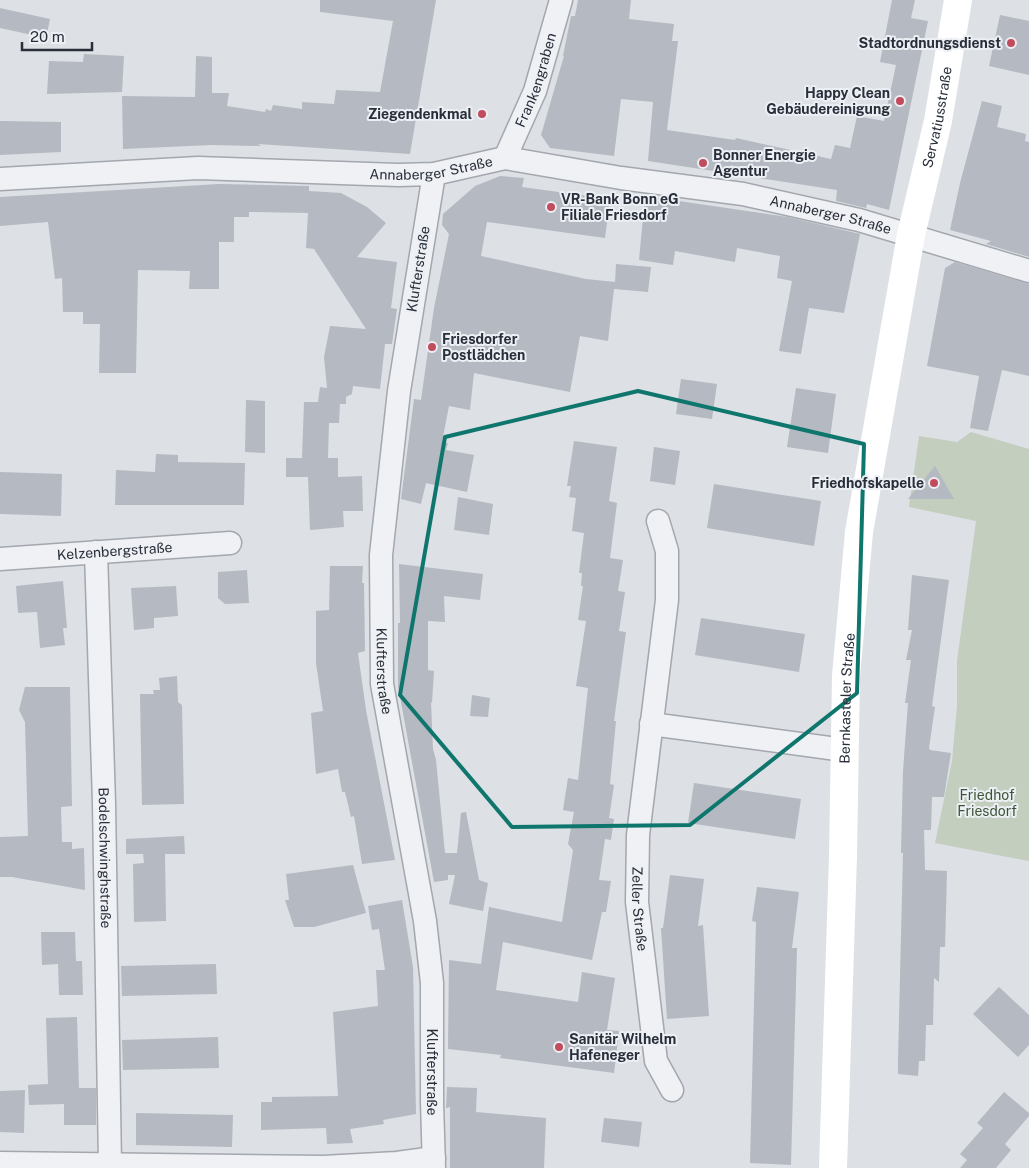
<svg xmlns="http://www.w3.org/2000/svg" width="1029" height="1168" font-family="'Public Sans',sans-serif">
<rect width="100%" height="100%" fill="#dde0e5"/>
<path fill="#c3cebf" d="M971,432l58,17v412l-94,-18 17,-82 5,-55v-45l19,-140 -67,-14 10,-71 38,6z"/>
<path fill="#b5b9c1" d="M320,0h116l-26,154 -152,-10 3,2 -50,-1 -88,4 -1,-53 73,1 1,-41 16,1v36h17l-2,13 38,6 1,-3 5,2 2,-6 29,4v-7l32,2 2,-14 44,2 13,-71 -73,-9z
M578,0h53l-2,19 45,5 -2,17h6l-11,89 68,10 1,-2 95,21 4,-14 15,3 7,-32 27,5 12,-56 -16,-3 12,-62h23l-4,18 17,3 -39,189 -22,-6 -1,4 -30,-7 1,-11 -189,-29 5,-59 -32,-3 -7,57 -64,-8 -9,-13 23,-79h-1l8,-40h4z
M0,8l50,11 -4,19 -46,-10z
M1000,15l29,6v54l-40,-9z
M84,54l40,2 -2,36 -75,2 2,-33 34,1z
M982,101l20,5 -5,21 29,7 -1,7 4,1v115l-43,-13 5,-3 -41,-11 10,-47z
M0,121l61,1v30l-61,3z
M500,176l24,2 -2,9 88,12 -5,39 -118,-16 -6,34 105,23 29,3 1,-18 35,3 -3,25 -34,-3 -6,52 -28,-5 -10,56 -96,-19 -4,37 -21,-4 -7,36 6,1 -2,7 28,5 -7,37 -41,-9 -5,21 -20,-5 13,-100 7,1 13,-92 15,-74 -7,-9 1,-11 32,-28z
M219,184l90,2v5l32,2 26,14 19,16 -29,34 40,5 -6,46 6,1 -5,35h-7l-5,45 -27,-3 -1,8 -6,3v7h-6l-1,19h-10l-1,35h10v19l24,-1 1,35h-20l1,16 -34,3 -2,-53h-22v-19h16l2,-56h14l2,-15 7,1 -3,-31 6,-31 36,3 -52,-80 -8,-1 2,-35 -59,-1v5h-15v25h-15v47h-30l1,-18 -52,-1 -2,103h-37l1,-49h-17v-12h-20l-1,-34 -7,1 -7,-57 -48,4v-29z
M645,196l143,21 72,17 -16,79 -35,-5 -8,46 -22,-3 13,-70 -15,-3 3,-22 -43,-8 -2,14 -60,-11 -2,14 -34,-5z
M955,262l74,22v92l-27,-6 -14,61 -18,-3 9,-52 -52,-10 18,-98z
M681,379l36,5 -5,35 -36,-5z
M796,388l40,6 -8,59 -41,-6z
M246,400l19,1v52l-20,-1z
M574,441l43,6 -8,54 8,2 -7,55 13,2 -5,31 7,1 -6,39 7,1 -12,89h2l-6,63 4,1 -5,33 5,1 -3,21 -6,-1 -6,41 12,1 -5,31h-4l-10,48 -89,-18 -7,48 82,12 4,-30 33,6 -8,52 12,1 -5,42 -114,-15 1,-3 -53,-6 1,-89 32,4 8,-57 73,15 11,-72 -5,-6 6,-32 -11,-2 5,-32 10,2 10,-92 -12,-2 10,-65 -8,-1 5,-34h-2l1,-13h-3l5,-40 -12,-2 4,-33 -7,-1 2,-11h-4z
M654,447l26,4 -5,34 -25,-4z
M156,454l22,1v7l67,1 -1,42h-129l1,-35 39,2z
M935,466l19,33h-46z
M0,472l62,2 -1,42 -61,-2z
M714,484l107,17 -7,45 -107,-18z
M458,497l35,7 -4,31 -35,-5z
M399,564l84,10 -3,26 -36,-4 1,26 -17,-1v49l6,1 -2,32 -1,-1 2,47 3,11 9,93h12l4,-40 5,-1 13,68 9,3 -5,28 -34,-7 6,-29h-7v5l-14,2 -36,-196v-63h2z
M330,566h33l-1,17h2l1,68 -7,2 8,57 29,150 -33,4 -8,-48 -3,1 -6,-25h-3l-4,-23 -22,5 -5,-61 12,-2 -7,-48v-52l13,-1z
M247,570l2,33 -24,1 -7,-6v-26z
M912,575l37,5 -17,126 3,1 -6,41 1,2 21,3 -7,44h-12l-1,33h-7l1,40 22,1 -2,76h-5l-1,35 -5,-4 -1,47h-7l-1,36h-6l-1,15 -20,-2v-13l5,-208h-2l2,-82 5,-68h-3l6,-43h-5l6,-30h-4z
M63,581l4,47h-4l2,17 -25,3 -3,-36 -19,1 -2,-27z
M176,586l2,30 -24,2v10l-20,2 -3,-42z
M701,618l104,16 -6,38 -104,-17z
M177,676l1,26 4,3 2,99 -42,1 -2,-111h14l-1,-4h7l-1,-12z
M25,687h45l2,119 -11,1 1,35h10v7l12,-1 1,42 -73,-13h-12v-40l28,-1 -3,-114 -6,-12z
M472,695l18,3 -2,19 -18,-1z
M694,783l107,16 -6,40 -107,-16z
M184,836l1,18h-20l1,67 -32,1 -1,-58 11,-1 -1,-9h-17v-15z
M353,865l13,48 -52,14h-20l-9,-27h4l-3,-26z
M670,875l34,4 -6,47 5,-1 6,91 -42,3 -6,-91h2z
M757,887l42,5 -7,56h5l-6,217 -41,-2 6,-241 -4,-1z
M402,900l11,67 3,147 -33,6 1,4 -34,5 3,14 -26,1 -1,-16 -65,2v-28h11v-5l66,-1 -5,-84 45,-6 -2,-36h9l-6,-41 -7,1 -4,-24z
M41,932h34l1,29h6l1,34h-24l-1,-31 -16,1z
M216,964l1,30 -95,2 -1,-30z
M999,987l30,28v30l-11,12 -45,-43z
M77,1017l2,71h17v37h-32v-21l-35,1 -1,-20 20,-1 -2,-66z
M218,1037l1,31 -96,2 -1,-30z
M447,1087l30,1 -1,24 70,6 -2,50h-94v-61l-4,1z
M25,1090l-1,43 -24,-1v-41z
M1004,1092l25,21v3l-24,28 6,6 -15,18h-36l7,-8 -7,-6 23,-26 -6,-5z
M136,1113l97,2 -1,32 -96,-2z
M604,1118l38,4 -3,25 -38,-5z"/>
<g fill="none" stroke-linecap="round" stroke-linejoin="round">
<defs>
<g id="street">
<path id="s1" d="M505,158l30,-67 26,-91"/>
<path id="s2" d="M434,174l-35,217 -18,164 1,129 43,237 7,62v119l2,66"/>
<path id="s3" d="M0,179l198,-11 200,7 36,-1 71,-16 116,20 122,16 116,26 170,51"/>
<path id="s4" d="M658,521l9,30v49l-29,235 -1,67 19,159 16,29"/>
<path id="s5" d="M96,552l8,251 6,362"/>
<path id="s6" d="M0,559l230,-16"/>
<path d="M651,724l193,26"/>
<path d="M0,1163l323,4 74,-4 37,-5"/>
</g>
</defs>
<use href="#street" stroke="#a3a7ae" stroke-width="25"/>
<use href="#street" stroke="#eff1f4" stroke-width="22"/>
<path stroke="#fff" stroke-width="28" id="s7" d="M833,1168l10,-312 3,-180 13,-144 52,-297 27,-114 20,-121"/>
</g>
<path fill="none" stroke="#0f766e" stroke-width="4" stroke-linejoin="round" d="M638,391l226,53 -7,249 -167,132 -178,2 -112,-132 45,-258z"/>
<g fill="#c04c5d" stroke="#eceff3" stroke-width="2">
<circle cx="1011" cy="43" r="5"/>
<circle cx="900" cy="101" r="5"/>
<circle cx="482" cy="114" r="5"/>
<circle cx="703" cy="163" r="5"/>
<circle cx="551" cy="207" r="5"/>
<circle cx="432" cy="347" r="5"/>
<circle cx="934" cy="483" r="5"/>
<circle cx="559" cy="1047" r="5"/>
</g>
<g text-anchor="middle" stroke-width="4" stroke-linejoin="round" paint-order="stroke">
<g font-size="14" font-weight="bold" fill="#282e3a" stroke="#eceff3" text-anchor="end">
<text x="1001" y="48">Stadtordnungsdienst</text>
<text x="890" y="98">Happy Clean<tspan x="890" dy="16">Gebäudereinigung</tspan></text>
<text x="472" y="119">Ziegendenkmal</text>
<text x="713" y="160" text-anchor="start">Bonner Energie<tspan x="713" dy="16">Agentur</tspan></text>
<text x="561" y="204" text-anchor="start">VR-Bank Bonn eG<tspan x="561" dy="16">Filiale Friesdorf</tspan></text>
<text x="442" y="344" text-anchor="start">Friesdorfer<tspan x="442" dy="16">Postlädchen</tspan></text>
<text x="924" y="488">Friedhofskapelle</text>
<text x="569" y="1044" text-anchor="start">Sanitär Wilhelm<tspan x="569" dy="16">Hafeneger</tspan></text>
</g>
<g font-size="14" fill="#282e3a" stroke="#eceff3">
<text dy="5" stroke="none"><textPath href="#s1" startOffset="84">Frankengraben</textPath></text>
<text dy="5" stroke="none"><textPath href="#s7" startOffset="1059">Servatiusstraße</textPath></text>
<text dy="5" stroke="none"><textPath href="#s3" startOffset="432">Annaberger Straße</textPath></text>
<text dy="5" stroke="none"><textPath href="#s3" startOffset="838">Annaberger Straße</textPath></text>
<text transform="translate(418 269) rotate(-81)" y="5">Klufterstraße</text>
<text dy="5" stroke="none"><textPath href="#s6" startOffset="115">Kelzenbergstraße</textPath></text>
<text dy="5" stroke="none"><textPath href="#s2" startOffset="501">Klufterstraße</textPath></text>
<text dy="5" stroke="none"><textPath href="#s7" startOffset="470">Bernkasteler Straße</textPath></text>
<text dy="5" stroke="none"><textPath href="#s5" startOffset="306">Bodelschwinghstraße</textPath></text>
<text dy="5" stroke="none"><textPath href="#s4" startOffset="391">Zeller Straße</textPath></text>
<text dy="5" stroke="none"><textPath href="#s2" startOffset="906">Klufterstraße</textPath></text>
</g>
<g font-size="14" fill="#3c5436" stroke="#eceff3">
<text x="987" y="800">Friedhof<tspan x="987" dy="16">Friesdorf</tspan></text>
</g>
</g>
<path d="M22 42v8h70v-8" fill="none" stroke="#282e3a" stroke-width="2.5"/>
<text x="30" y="42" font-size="15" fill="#282e3a" stroke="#eceff3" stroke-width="4" paint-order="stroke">20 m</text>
</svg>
